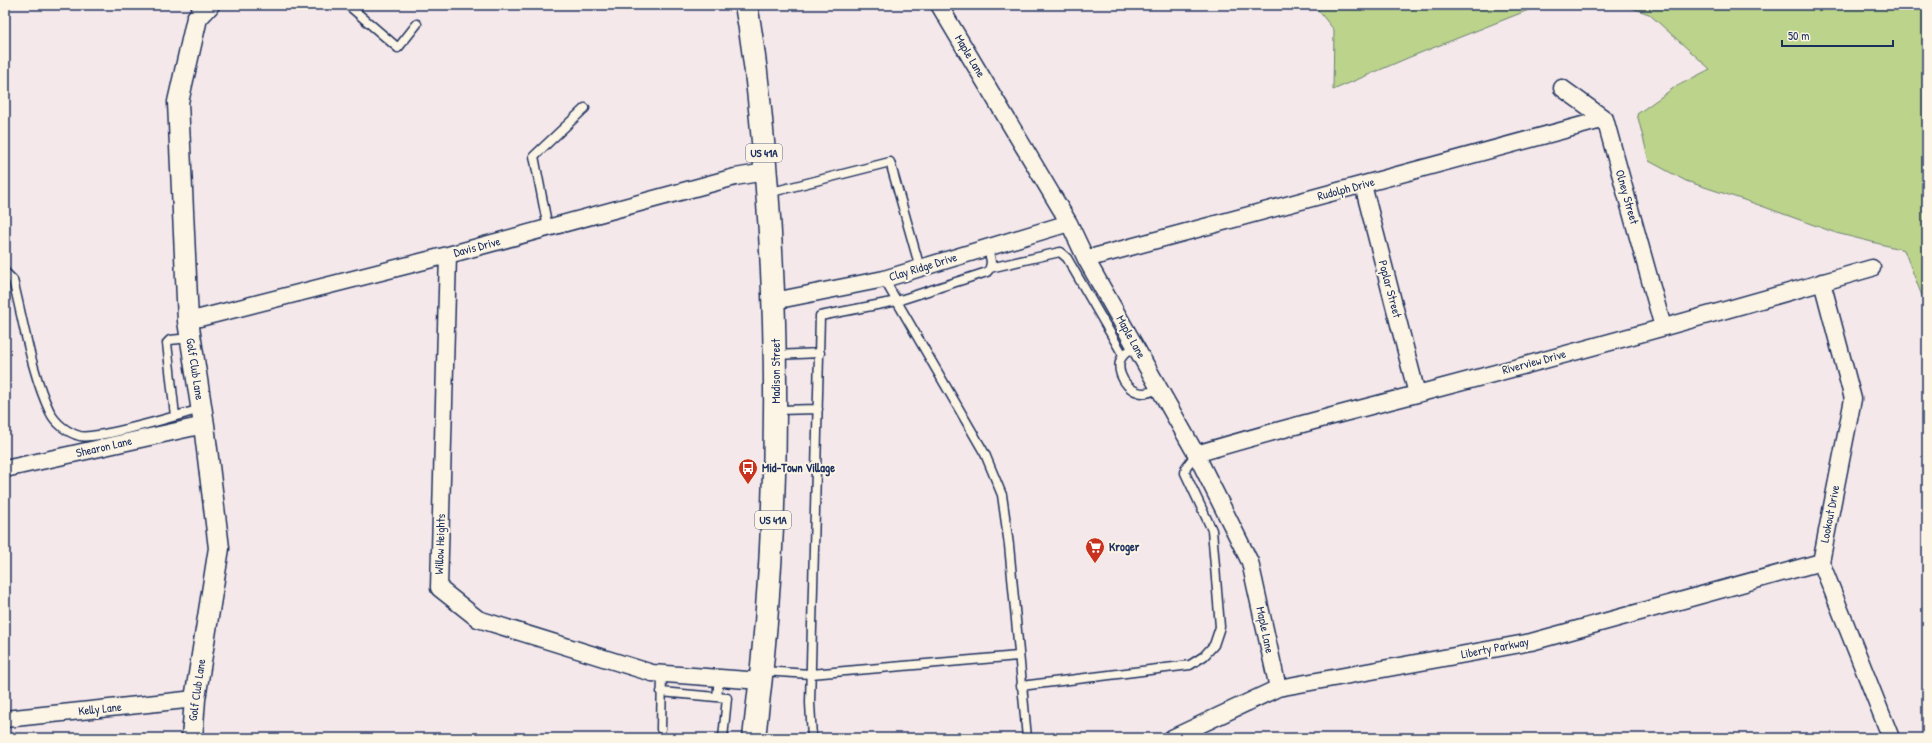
<svg xmlns="http://www.w3.org/2000/svg" width="1932" height="743" font-family="'Patrick Hand',sans-serif">
<rect width="100%" height="100%" fill="#f5e8ea"/>
<filter id="ink" filterUnits="userSpaceOnUse"><feTurbulence type="fractalNoise" baseFrequency=".025" numOctaves="2"/><feDisplacementMap in="SourceGraphic" scale="8" xChannelSelector="R" yChannelSelector="G"/><feConvolveMatrix kernelMatrix="1 2 1 2 8 2 1 2 1" color-interpolation-filters="sRGB"/></filter>
<g filter="url(#ink)">
<path fill="#bbd38a" stroke="#6b8174" d="M1314,5h227l-131,52 -77,33 1,-60z
M1623,5h304v310l-3,-14 -20,-51 -68,-17 -80,-29 -70,-23 -37,-20 -12,-47 38,-27 35,-18 -61,-55z"/>
<g fill="none" stroke-linecap="round" stroke-linejoin="round">
<defs>
<path id="service" d="M348,5l50,43 19,-24
M768,193l122,-31 30,106
M548,228l-14,-72 51,-48
M990,268l70,-16 7,6 56,97
M5,272l8,8c10,40 19,95 37,132 5,11 18,21 30,24 18,4 98,-21 121,-27
M884,279l101,175 17,41 7,50 18,193
M1127,352c-16,11 -4,36 11,40 7,3 15,-1 21,-3
M776,355l44,-2
M777,410l41,-1
M175,416l-8,-73 3,-3 20,-2
M762,671l49,3 207,-18
M1021,686l169,-21 14,-9 10,-11 6,-18 -8,-97 -27,-57 1,-6 10,-13
M661,692l66,6 -4,40
M717,697l2,-19
M661,729l1,-56
M812,738l-2,-35 10,-387 77,-15 90,-29c7,-7 3,-16 0,-25"/>
<path id="minor" d="M939,5l130,218 17,36 110,195 54,108 28,126
M1562,88l43,31 58,208
M1363,185l54,209
M448,255l-9,333 39,31 174,54 109,8
M1086,259l519,-140
M1822,282l31,117 -32,163 70,176
M774,301l110,-22 185,-56
M188,321l260,-66 287,-78 30,-5
M1196,454c73,-22 147,-41 221,-60 152,-40 304,-82 455,-126
M5,469l199,-44
M5,719l190,-20
M1172,738l106,-50 253,-46 290,-80"/>
<path id="tertiary" d="M192,738l3,-39 24,-151 -15,-123 -16,-104 -10,-219 19,-84 12,-13"/>
<path id="primary" d="M746,5c11,60 16,123 21,184 14,183 10,366 -13,549"/>
</defs>
<use href="#service" stroke="#1b2f5e" stroke-width="11"/>
<use href="#minor" stroke="#1b2f5e" stroke-width="19"/>
<use href="#tertiary" stroke="#1b2f5e" stroke-width="23"/>
<use href="#primary" stroke="#1b2f5e" stroke-width="25"/>
<use href="#service" stroke="#fcf5e5" stroke-width="8"/>
<use href="#minor" stroke="#fcf5e5" stroke-width="16"/>
<use href="#tertiary" stroke="#fcf5e5" stroke-width="20"/>
<use href="#primary" stroke="#fcf5e5" stroke-width="22"/>
</g>
</g>
<defs>
<symbol id="bus-pin" viewBox="-11 -11 22 30"><path d="M0 17L-7.5 6A9.5 9.5 0 1 1 7.5 6Z" fill="#c8321e" stroke="#fcf5e5"/><path d="M-5-6H5V4H4V6H2V4H-2V6H-4V4H-5ZM-3.5-4V0h7V-4ZM-3.5 1.2v1.5H-2V1.2ZM2 1.2v1.5H3.5V1.2Z" fill="#fff"/></symbol>
<symbol id="supermarket-pin" viewBox="-11 -11 22 30"><path d="M0 17L-7.5 6A9.5 9.5 0 1 1 7.5 6Z" fill="#c8321e" stroke="#fcf5e5"/><path d="M-6-5.5h2.5l.6 2H6L4.5 2H-2.5L-4.4-4H-6ZM-1.5 3.2a1.3 1.3 0 1 0 .1 0ZM3 3.2a1.3 1.3 0 1 0 .1 0Z" fill="#fff"/></symbol>
</defs>
<g fill-rule="evenodd">
<use href="#bus-pin" x="737" y="457" width="22" height="30"/>
<use href="#supermarket-pin" x="1084" y="536" width="22" height="30"/>
</g>
<g text-anchor="middle" stroke-width="4" stroke-linejoin="round" paint-order="stroke">
<g fill="#fcf5e5" stroke="#5e6a86" stroke-width="1">
<rect x="746" y="144" width="36" height="18" rx="3"/>
<rect x="755" y="511" width="36" height="18" rx="3"/>
</g>
<g font-size="11" font-weight="bold" fill="#1b2f5e">
<text x="764" y="157">US 41A</text>
<text x="773" y="524">US 41A</text>
</g>
<g font-size="12" fill="#1b2f5e" stroke="#fcf5e5">
<text transform="translate(970 56) rotate(59)" y="4">Maple Lane</text>
<text transform="translate(1346 189) rotate(-15)" y="4">Rudolph Drive</text>
<text transform="translate(1627 197) rotate(74)" y="4">Olney Street</text>
<text transform="translate(477 247) rotate(-15)" y="4">Davis Drive</text>
<text transform="translate(923 267) rotate(-17)" y="4">Clay Ridge Drive</text>
<text transform="translate(1390 289) rotate(75)" y="4">Poplar Street</text>
<text transform="translate(1131 337) rotate(61)" y="4">Maple Lane</text>
<text transform="translate(1534 362) rotate(-15)" y="4">Riverview Drive</text>
<text transform="translate(195 369) rotate(81)" y="4">Golf Club Lane</text>
<text transform="translate(776 371) rotate(-90)" y="4">Madison Street</text>
<text transform="translate(104 447) rotate(-13)" y="4">Shearon Lane</text>
<text transform="translate(1830 514) rotate(-79)" y="4">Lookout Drive</text>
<text transform="translate(440 544) rotate(-88)" y="4">Willow Heights</text>
<text transform="translate(1265 630) rotate(78)" y="4">Maple Lane</text>
<text transform="translate(1495 648) rotate(-11)" y="4">Liberty Parkway</text>
<text transform="translate(197 690) rotate(-82)" y="4">Golf Club Lane</text>
<text transform="translate(100 709) rotate(-6)" y="4">Kelly Lane</text>
</g>
<g font-size="12" font-weight="bold" fill="#1b2f5e" stroke="#fcf5e5" text-anchor="start">
<text x="762" y="472">Mid-Town Village</text>
<text x="1109" y="551">Kroger</text>
</g>
</g>
<rect width="1932" height="743" fill="none" stroke="#fcf5e5" stroke-width="20"/>
<rect x="10" y="10" width="1912" height="723" fill="none" stroke="#1b2f5e" stroke-width="1.5" filter="url(#ink)"/>
<path d="M1782 40v6h111v-6" fill="none" stroke="#1b2f5e" stroke-width="2"/>
<text x="1788" y="40" font-size="12" fill="#1b2f5e" stroke="#fcf5e5" stroke-width="3" paint-order="stroke">50 m</text>
</svg>
